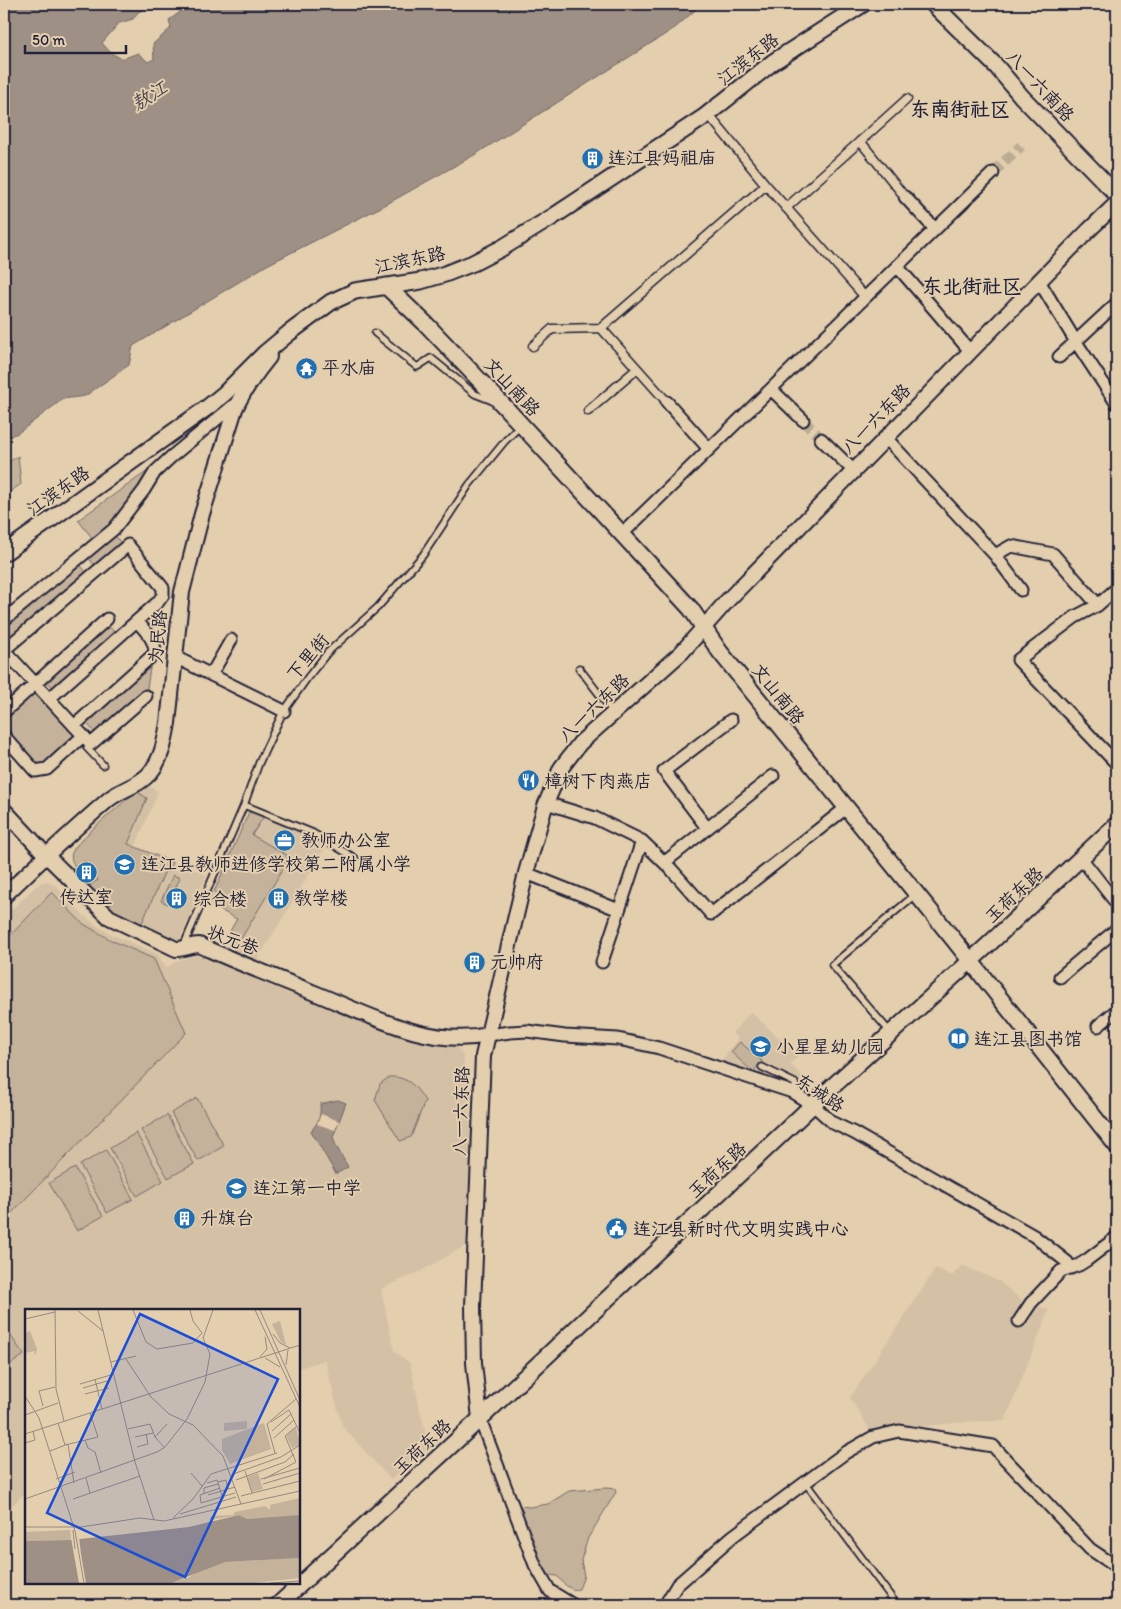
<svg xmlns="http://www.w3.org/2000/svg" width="1121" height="1609" font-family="Itim,'LXGW WenKai TC',sans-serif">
<rect width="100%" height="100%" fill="#e3cead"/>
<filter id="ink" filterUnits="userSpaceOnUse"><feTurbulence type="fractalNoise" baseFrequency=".02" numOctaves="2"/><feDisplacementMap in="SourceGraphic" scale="10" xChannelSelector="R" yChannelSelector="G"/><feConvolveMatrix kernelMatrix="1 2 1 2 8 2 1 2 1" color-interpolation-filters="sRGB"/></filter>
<g filter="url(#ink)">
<path fill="#d4c0a4" d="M145,783l13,9 -23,55 72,28 -28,66 -51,-22 -20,-12 -20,-21 -16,-26 -1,-5 5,-9z
M249,812h7l45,20 25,14 -70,116 -29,-13 8,-15 -5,-3 7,-12 -29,-15z
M48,881l6,3 29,31 13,10 17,10 45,19 8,14 13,-8 12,-4 15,-1 10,3 171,73 63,11 6,3 7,11 8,78 -1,109 -49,28 -40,18 13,62 16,12 18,84 -37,33 -49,-54 -17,-66 -26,8v-58h-273v182l-22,21v-596l32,-31 6,-4z
M751,1012l47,44 -8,8 14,14 -16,8 -68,-23 18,-25 -6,-5z
M962,1265l38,17 21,18 28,10 -44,111h-30l-77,8 -24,7 -24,-38 86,-130 16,8z"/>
<path fill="#c4b29a" stroke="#736a6a" d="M18,456l3,28 -17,12v-31z
M152,468c-17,26 -35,51 -59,71l-15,-19z
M114,535l9,10 -27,22 -9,-11z
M79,563l9,12 -82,68 -2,-4v-14z
M106,623l10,11 -61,56 -10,-11z
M151,662l-4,26 -52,45 -10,-12z
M36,690l39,45 -37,33 -34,-39v-11z
M136,791l11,7 -19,46 44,18 -4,10 -3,-1 -24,54 -33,-18 4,-5 -7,-7 -5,5 -12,-14 10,-6 -13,-19 -10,6c-2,-5 -5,-8 -3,-14 3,-12 53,-51 64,-62z
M249,812h7l8,4 -12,19 38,22 -57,95 -6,-3 8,-15 -5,-3 7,-12 -19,-10 4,-7 -6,-3 3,-5 -5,-2z
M173,875l7,3 -12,26 -7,-3z
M52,892l30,31 29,17 43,19 32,74 -182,188v-279z
M740,1042l22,19 -9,11 -22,-20z
M389,1077c18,-1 27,9 36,24l-14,36 -11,4 -25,-41 5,-16z
M197,1098l27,48 -26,15 -27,-48z
M167,1115l27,49 -26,14 -27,-48z
M136,1133l27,48 -26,15 -27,-48z
M106,1150l27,49 -26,14 -27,-48z
M75,1168l28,48 -26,15 -28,-48z
M6,1329l18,26 -20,14v-38z
M606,1488l9,1 1,3 -28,46 -7,22 3,16 -5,13c-10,3 -16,-7 -22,-13 -17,-1 -19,-11 -20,-26 -10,-11 -19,-29 -17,-44l10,1 18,-3 21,-13z"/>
<path fill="#9f9085" stroke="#6d6467" d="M4,4h171l-18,5 -3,-4 -16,7 -5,7 -14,4 -17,20 9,10 11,6 16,-6 10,9 6,-3 -1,-15 18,-16 -2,-8 14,-10 -3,-6h522l-27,24 -199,126 -91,51 -118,60 -134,81 -4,19 -44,31 -22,3 -45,34 -14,5z
M338,1100l8,3 -13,34 3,9 12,21 -12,7 -25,-43c8,-9 10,-16 9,-27z"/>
<path fill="#e3cead" d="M321,1114l18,7 -4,9 -18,-6z"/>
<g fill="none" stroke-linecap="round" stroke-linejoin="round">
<path stroke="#bcac96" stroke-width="11" stroke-dasharray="11 5.5" stroke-linecap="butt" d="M993,173l28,-27
M803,420l18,19"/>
<defs>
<path id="service" d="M375,333l42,34 14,-9 44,36 18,7
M579,668l34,44
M91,744l-4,4 16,17
M244,805l69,28 42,25
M183,947l61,-142 15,-42 23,-49 26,-37 20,-25 50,-45 45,-52 46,-70 36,-44 16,-16
M891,1033l-59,-68 84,-71
M762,1067l33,16 2,11
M805,1482l92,123"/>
<path id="pedestrian" d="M708,114l58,71 99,112
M860,141l45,56
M786,208l121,-109
M601,328l66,74
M533,346l19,-17 49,-1 165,-143
M588,411l49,-42"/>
<path id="minor" d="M905,197l30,32
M897,266l73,85
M1039,281l37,61 41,62
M1059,357l58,-54
M771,389l32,31
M667,402l42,47
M885,437l110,118 16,-9 42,8 45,51
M821,439l32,31
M622,534l371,-361
M995,555l26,35
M1117,588l-19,17 -23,12 -57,43 99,104
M4,620l110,-91 30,-39 11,-18 16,-15 68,-56
M4,650l124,-105 35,43v7l-5,7 -109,97
M4,650l87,94 55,-48
M175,657l109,54
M211,675l20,-35
M4,712l103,-93
M74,726l80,-72c4,-12 -10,-24 -17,-33
M4,736l31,35 12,-2 36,-33
M546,803l49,15 47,23 29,28 40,45 135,-106
M707,828l-43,-57 67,-51
M1081,858l36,46
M665,862l108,-86
M526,873l93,37
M602,962l40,-121
M1060,977l57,-48
M1098,1026l19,-16
M488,1035l22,-3 17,-1 38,5 53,3 41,9 133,44 21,13 20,18 21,10 180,103 33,26 4,6
M1108,1134l9,-6
M1019,1321l12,-18 30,-32 18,-6 8,-5 30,-23
M480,1419l55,146 15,26 23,14
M665,1605l12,-20 56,-49 112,-83 28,-16 26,-6 94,15 97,103 27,18"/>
<path id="tertiary" d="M4,810l42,45 63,62 67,32c9,0 15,-4 23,-4 37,17 76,32 113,47 56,22 115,56 176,43
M4,896c34,-33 68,-65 104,-96 13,-11 31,-14 42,-27 12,-14 15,-33 18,-50l14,-131 20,-78 33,-105c9,-20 21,-36 34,-52
M480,1419l-6,-56 -1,-57 10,-250 43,-183 19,-67 16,-38 19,-25 102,-91 45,-51 362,-371 28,-27"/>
<path id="secondary" d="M933,4l63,62 26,31 95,98
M386,286l40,38 78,82 187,203 29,43 234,288 163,206
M4,553l204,-146 17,-14 40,-40 24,-20 42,-31 24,-11 66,-10 24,-7 28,-11 29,-15 52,-32 150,-99 69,-55 90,-58
M278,1605l202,-186 342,-323 166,-151 129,-121"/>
</defs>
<use href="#service" stroke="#22223b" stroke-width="9"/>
<use href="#pedestrian" stroke="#22223b" stroke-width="11"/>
<use href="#minor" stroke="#22223b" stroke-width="15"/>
<use href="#tertiary" stroke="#22223b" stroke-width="18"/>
<use href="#secondary" stroke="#22223b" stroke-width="19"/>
<use href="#service" stroke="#e3cead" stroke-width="5.5"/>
<use href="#pedestrian" stroke="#e3cead" stroke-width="8"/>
<use href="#minor" stroke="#e3cead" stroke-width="11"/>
<use href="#tertiary" stroke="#e3cead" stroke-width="14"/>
<use href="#secondary" stroke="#e3cead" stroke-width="15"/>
</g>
</g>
<defs>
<symbol id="building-disc" viewBox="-11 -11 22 22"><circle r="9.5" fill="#1f6fb2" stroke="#e3cead"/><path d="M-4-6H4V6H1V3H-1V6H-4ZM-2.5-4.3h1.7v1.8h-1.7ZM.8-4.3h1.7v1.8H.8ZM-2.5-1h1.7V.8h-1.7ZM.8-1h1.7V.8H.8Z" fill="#fff"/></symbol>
<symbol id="temple-disc" viewBox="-11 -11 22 22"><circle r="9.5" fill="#1f6fb2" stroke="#e3cead"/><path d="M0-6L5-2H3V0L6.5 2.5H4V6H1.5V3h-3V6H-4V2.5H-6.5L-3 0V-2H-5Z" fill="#fff"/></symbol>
<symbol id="restaurant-disc" viewBox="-11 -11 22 22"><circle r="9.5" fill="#1f6fb2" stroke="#e3cead"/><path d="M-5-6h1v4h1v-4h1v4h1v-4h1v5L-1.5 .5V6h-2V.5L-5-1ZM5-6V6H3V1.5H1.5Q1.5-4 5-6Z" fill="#fff"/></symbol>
<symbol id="office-disc" viewBox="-11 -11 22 22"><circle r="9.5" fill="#1f6fb2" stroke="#e3cead"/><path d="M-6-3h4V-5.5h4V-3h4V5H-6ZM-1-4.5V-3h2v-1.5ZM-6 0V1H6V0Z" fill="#fff"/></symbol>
<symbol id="school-disc" viewBox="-11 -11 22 22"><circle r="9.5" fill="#1f6fb2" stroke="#e3cead"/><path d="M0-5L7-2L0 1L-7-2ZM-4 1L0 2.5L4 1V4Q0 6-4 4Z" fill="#fff"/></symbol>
<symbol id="library-disc" viewBox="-11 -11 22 22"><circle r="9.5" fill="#1f6fb2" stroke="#e3cead"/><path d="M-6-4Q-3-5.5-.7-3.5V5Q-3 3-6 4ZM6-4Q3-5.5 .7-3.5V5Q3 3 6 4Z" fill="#fff"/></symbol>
<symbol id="civic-disc" viewBox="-11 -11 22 22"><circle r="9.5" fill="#1f6fb2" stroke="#e3cead"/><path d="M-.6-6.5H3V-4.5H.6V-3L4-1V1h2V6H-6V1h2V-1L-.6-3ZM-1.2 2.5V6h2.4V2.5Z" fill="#fff"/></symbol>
</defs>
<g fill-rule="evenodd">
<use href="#building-disc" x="580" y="146" width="25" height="25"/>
<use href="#temple-disc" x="294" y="356" width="25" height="25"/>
<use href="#restaurant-disc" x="516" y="768" width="25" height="25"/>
<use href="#office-disc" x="272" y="828" width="25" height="25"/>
<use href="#school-disc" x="112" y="852" width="25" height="25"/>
<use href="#building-disc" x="74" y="860" width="25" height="25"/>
<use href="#building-disc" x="266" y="886" width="25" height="25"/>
<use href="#building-disc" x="164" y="886" width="25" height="25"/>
<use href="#building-disc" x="462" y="950" width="25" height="25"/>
<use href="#library-disc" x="946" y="1026" width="25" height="25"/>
<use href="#school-disc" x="748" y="1034" width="25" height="25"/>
<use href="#school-disc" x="224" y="1176" width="25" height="25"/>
<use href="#building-disc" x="172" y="1206" width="25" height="25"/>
<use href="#civic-disc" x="604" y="1216" width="25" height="25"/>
</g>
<g text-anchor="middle" stroke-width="4" stroke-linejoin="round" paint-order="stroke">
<g font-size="18" fill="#22223b" stroke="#e3cead">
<text transform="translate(748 59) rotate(-38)" y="6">江滨东路</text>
<text transform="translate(1040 86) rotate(47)" y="6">八一六南路</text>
<text transform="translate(410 260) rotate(-12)" y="6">江滨东路</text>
<text transform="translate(512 387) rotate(47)" y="6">文山南路</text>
<text transform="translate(876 419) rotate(-46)" y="6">八一六东路</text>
<text transform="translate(58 491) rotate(-35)" y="6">江滨东路</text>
<text transform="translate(158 637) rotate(-85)" y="6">为民路</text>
<text transform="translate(308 657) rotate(-50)" y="6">下里街</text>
<text transform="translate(778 694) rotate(51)" y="6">文山南路</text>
<text transform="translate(594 708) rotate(-44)" y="6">八一六东路</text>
<text transform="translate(1014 895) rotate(-43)" y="6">玉荷东路</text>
<text transform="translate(233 940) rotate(21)" y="6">状元巷</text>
<text transform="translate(820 1093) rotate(33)" y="6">东城路</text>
<text transform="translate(461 1111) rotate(-88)" y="6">八一六东路</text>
<text transform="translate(717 1170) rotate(-43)" y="6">玉荷东路</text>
<text transform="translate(422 1447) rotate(-43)" y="6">玉荷东路</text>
</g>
<g font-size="18" fill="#22223b" stroke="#e3cead" text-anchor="start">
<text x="608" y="164">连江县妈祖庙</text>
<text x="322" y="374">平水庙</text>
<text x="544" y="787">樟树下肉燕店</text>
<text x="301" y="846">教师办公室</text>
<text x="141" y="870">连江县教师进修学校第二附属小学</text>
<text x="86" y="903" text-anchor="middle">传达室</text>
<text x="294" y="904">教学楼</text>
<text x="193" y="905">综合楼</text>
<text x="490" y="968">元帅府</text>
<text x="974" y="1045">连江县图书馆</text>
<text x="776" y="1053">小星星幼儿园</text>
<text x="253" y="1194">连江第一中学</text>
<text x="200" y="1224">升旗台</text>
<text x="633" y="1235">连江县新时代文明实践中心</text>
</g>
<g font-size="19" font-style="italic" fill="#413e4e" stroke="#e3cead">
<text transform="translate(149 95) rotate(-32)" y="7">敖江</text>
</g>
<g font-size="20" font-weight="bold" fill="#22223b" stroke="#e3cead">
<text x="960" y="116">东南街社区</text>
<text x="972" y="293">东北街社区</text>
</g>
</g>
<g transform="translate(25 1309)">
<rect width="275" height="275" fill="#e3cead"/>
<path d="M255,12l6,24 -5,-3 -9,-18zM5,22l7,18 -2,7 -1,-5 -9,2v-20zM222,112v8l-23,2v-8zM239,114l7,26 -41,15 -8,-14v-11zM271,118l4,18 -8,3 -6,-12zM233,164l5,16 -11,3 -5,-15zM275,189v17l-8,2 -45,2 -8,-4 -30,5 2,-4 22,-1 2,-3 30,-6 5,4v-5zM45,221l1,10 -46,1v-9zM275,249v20l-48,5h-90l26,-5 14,-9 23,-7z" fill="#c4b29a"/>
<path d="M214,206l8,4 53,-4v43l-75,4 -54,21h-146v-42l46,-1 118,-13z" fill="#9f9085"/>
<path d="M54,228l2,17 5,29h-7l-8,-45z" fill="#e3cead"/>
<path fill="none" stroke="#96897f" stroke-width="1" d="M30,1l1,79 8,32M73,1l37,152 19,58M108,1l13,32 11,7 36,-6 9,-10M165,1l3,11 9,12M230,1l45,97M235,1l40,90M53,2l25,20M0,10l30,-7M248,25l7,9 10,5M235,48l7,-8 -2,-12M240,49l15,9M101,50l25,38 18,17 24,11 30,31 18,48M86,53l25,-6M261,56l2,-15M70,70l7,30M55,75l34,-10M58,79l24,-7M60,85l24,-6M0,87l14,22 36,113 9,52M18,97l-4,-15 16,-4M0,106l33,-12M246,113l18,-12 11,23M33,114l7,22 33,-8 -8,-24M103,120l22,-5 5,13 9,10M247,122l19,-17M0,125l275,-89M110,128l18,-4M130,128l12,-13M249,129l20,-18M60,131l3,8 7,4 6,21M0,134l10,-3 -2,-9M112,138l11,-3 -2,-10M25,142l18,-7 6,39M250,144l-8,-29 29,-25M220,162l7,22M166,164l11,13M208,165l48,-17 19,-12M61,169l4,15M31,170l19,-7M236,170l39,-11M239,170l32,-17 -11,-26 12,-10M211,171l49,-18 9,-8M193,173l8,-2 2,9M182,174l10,-3 6,19M238,175l37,-11M195,179l-20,7 1,8 34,-10M179,184v-5l14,-4M183,186l27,-8M216,187l59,-15M0,190l132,-47 8,-5 22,-28 18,-37 5,-28 -7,-16 10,-28M48,190l67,-23M155,205l56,-17M148,209l20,-19 18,-25 66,-21M0,218h56l59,-9 24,3 136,-30M48,221l2,19M245,274l30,-2"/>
<path fill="#1d4ed8" fill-opacity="0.15" stroke="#1d4ed8" stroke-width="2.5" d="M115,5l138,65 -93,198 -138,-64z"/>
<rect width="275" height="275" fill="none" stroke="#22223b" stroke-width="2.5"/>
</g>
<rect width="1121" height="1609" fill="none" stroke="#e3cead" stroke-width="20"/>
<rect x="10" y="10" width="1101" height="1589" fill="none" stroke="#22223b" stroke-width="2" filter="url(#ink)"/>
<path d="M25 45v8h101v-8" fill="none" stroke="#22223b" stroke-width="2.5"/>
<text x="32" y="45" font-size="15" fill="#22223b" stroke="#e3cead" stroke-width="4" paint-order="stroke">50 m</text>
</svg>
